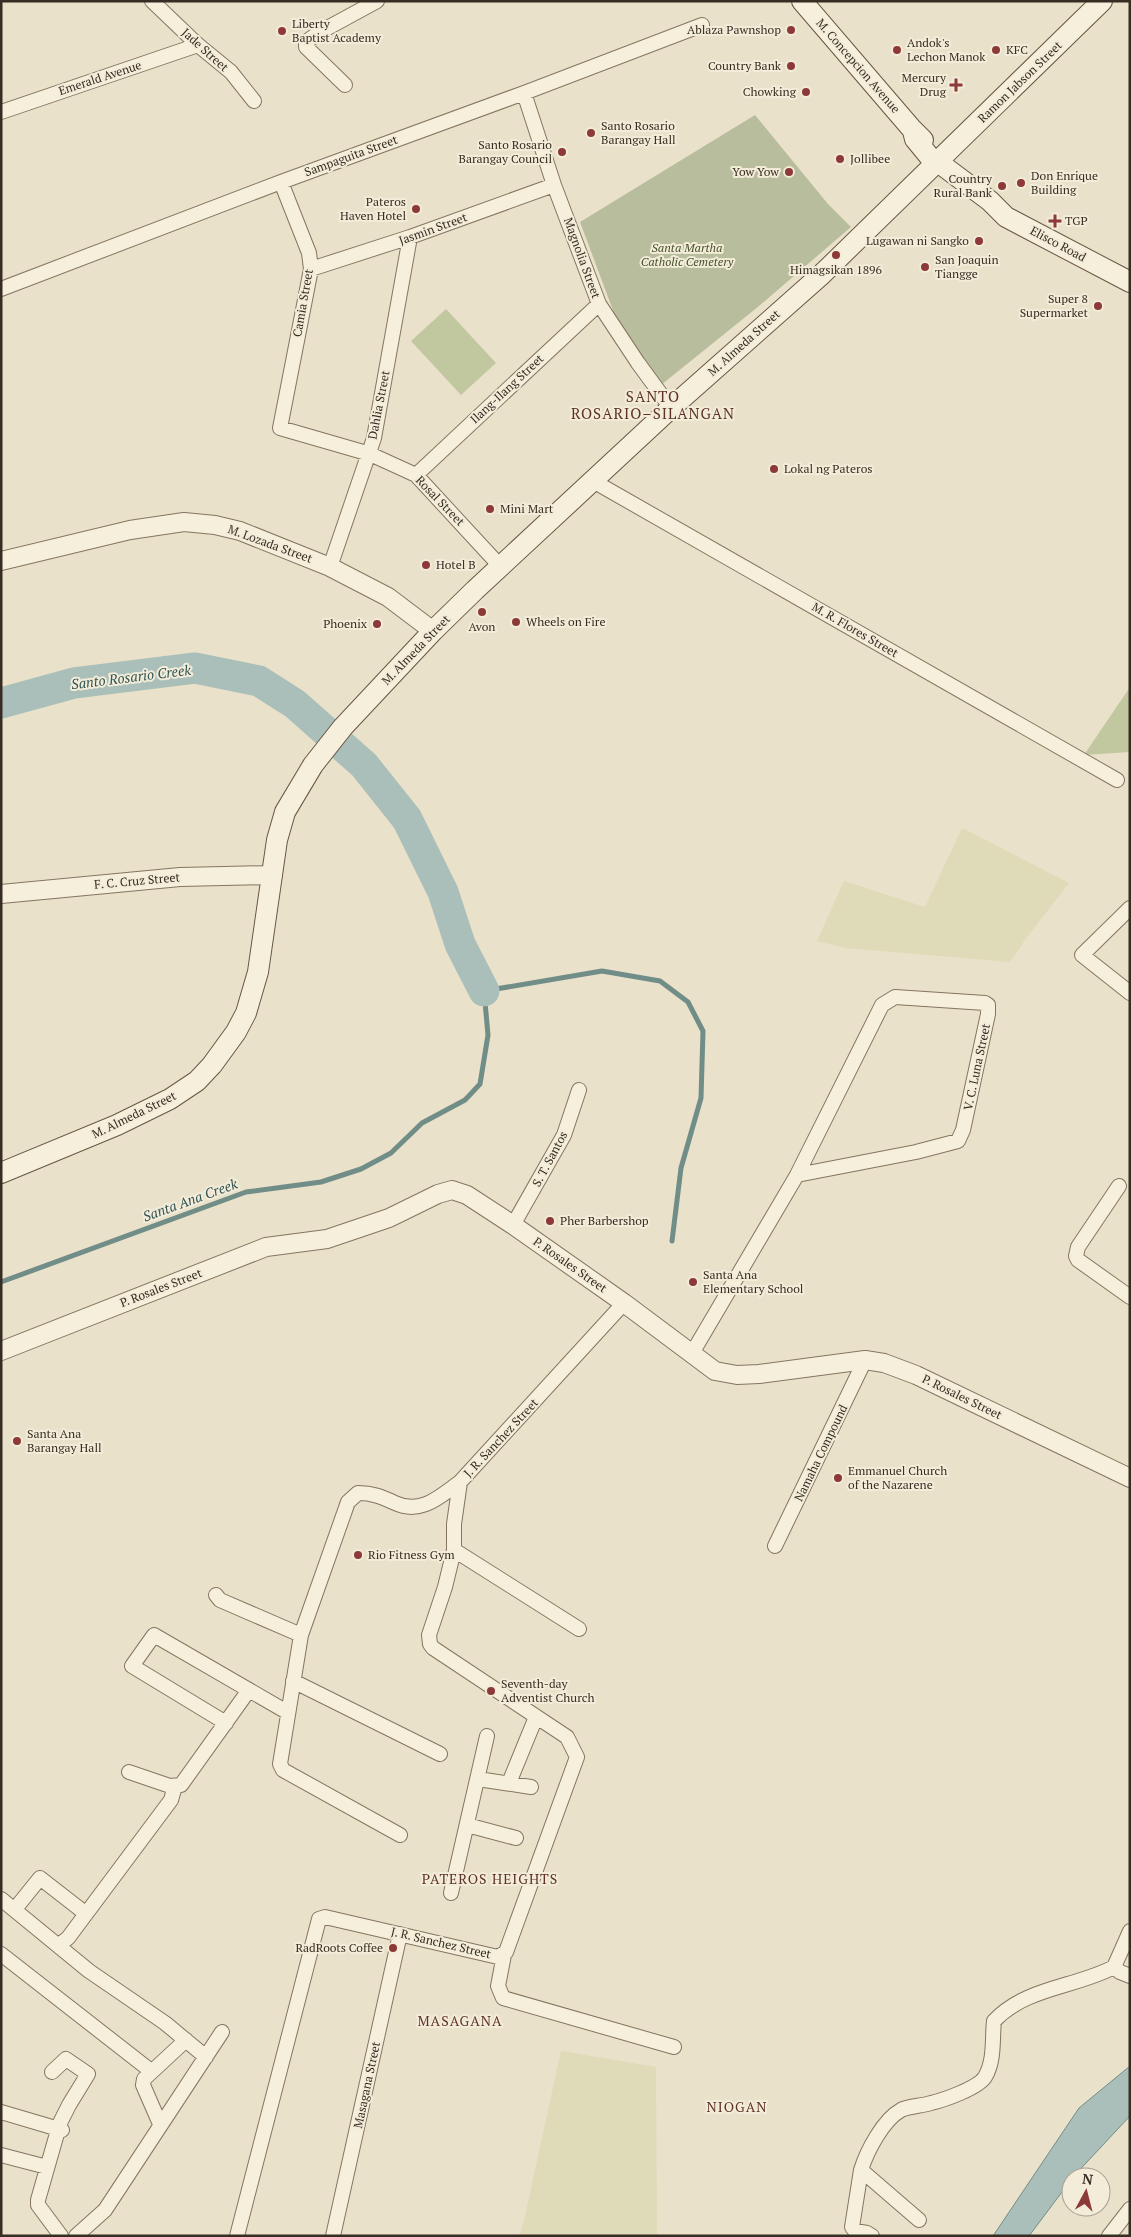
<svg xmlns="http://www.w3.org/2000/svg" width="1131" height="2237" font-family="'PT Serif',serif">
<rect width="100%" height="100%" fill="#eae1ca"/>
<path fill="#dfdab8" d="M962,828l107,55 -42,54 -17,25 -164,-14 -29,-7 27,-60 81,26z
M561,2051l95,16 1,169h-138l4,-11z"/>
<path fill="#c1c79f" d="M446,309l50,54 -35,32 -50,-54z
M1130,687v65l-46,3z"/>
<path fill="#b8bd9d" d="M755,115l73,89 23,23 -92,79 -98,79 -25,-33 -22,-39 -34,-91z"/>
<path fill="#aabfb9" stroke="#718d87" d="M1130,2066v50l-57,61h-2v3l-42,56h-36l86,-128z"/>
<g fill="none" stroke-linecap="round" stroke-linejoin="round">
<path stroke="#718d87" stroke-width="5" d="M1,1282l245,-90 75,-10 40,-13 30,-16 31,-30 43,-23 15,-16 8,-49 -4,-44 118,-20 58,10 28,21 15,29 -2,67 -20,70 -9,73"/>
<path stroke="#aabfb9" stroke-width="31" d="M1,703l73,-20 121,-15 64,13 36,23 69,61 43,54 36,73 17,52 24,47"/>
<defs>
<path id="minor" d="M152,1l46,44 33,27 23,29
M345,85l-39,-38v-5l14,-10 57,-31
M524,93l30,92 45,119 39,59 33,45
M1,112l197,-67
M281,182l28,71 2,16 -31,159 90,26 46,21 84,91
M311,269l99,-32 144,-52
M1,289l280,-107 243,-89 178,-68
M416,475l183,-171
M593,481l524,299
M330,567l44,-129 36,-201
M1130,908l-48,47 48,38
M1119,1186l-41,61 -2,9 2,4 52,37
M513,1225l51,-90 15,-45
M691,1355l106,-180 85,-170 13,-8 90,6 3,2v9l-25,116 -5,11 -42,11 -119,23
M775,1546l90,-186
M454,1550l125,79
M216,1595l4,5 81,35
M293,1681l147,73
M226,1723l-94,-57 22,-31 133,77
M129,1772l41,14 11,-1 68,-95
M478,1779l53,8
M509,1783l27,-66
M467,1825l49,13
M400,1835l-117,-65 -3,-6 21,-129 47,-133 10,-9c15,0 24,4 37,10 26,12 44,-6 65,-21
M451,1893l36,-157
M1,1899l88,72 76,52 41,34
M15,1909l25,-31 45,35
M59,1945l9,-7 103,-138 4,-14
M1,1954l150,117
M504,1955l-6,31 5,12 171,49
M1114,1967l6,5 10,4
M52,2072l14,-13 22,15 -19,31 -9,18 -22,77v5l23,31
M1,2112l61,18
M160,2124l-17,-39 1,-6 42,-39
M1,2155l46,12
M861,2170l-9,57 3,4 12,2 5,3
M919,2220l-58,-50c6,-19 22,-50 40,-60 8,-4 21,-4 30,-7 13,-3 47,-15 54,-26 10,-17 7,-38 9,-56 32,-34 80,-33 120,-54l16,-36
M76,2236l29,-26 117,-178
M237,2236l82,-317 6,-2 173,40 8,-5 71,-195 -10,-20 -134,-89 -3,-4 -1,-9 16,-48 9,-37v-26l6,-42 164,-179
M333,2236l67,-302
M1109,2236l21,-27"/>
<path id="tertiary" d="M1,561l129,-31 54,-8 31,3 25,6 90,36 58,30 45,34
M1,894l179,-17 93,-2
M1,1351l265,-104 61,-8 62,-21 49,-24 14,-4 15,5 46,30 111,78 91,68 22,4 22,-1 106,-14 19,3 32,12 214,103"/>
<path id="secondary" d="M802,1l109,127 12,12
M913,131l2,8 18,22 5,1 52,39 16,16 124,65
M1,1173l116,-48 53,-26 27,-18 15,-16 24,-33 10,-19 12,-41 19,-132 8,-28 28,-47 30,-38 90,-96 42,-41 196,-182 149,-132 282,-275"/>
</defs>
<use href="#minor" stroke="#857560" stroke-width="16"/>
<use href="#tertiary" stroke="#857560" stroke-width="20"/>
<use href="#secondary" stroke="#675643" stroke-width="22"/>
<use href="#minor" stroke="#f5efdc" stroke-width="14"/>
<use href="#tertiary" stroke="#f5efdc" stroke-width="18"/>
<use href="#secondary" stroke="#f5efdc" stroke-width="20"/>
</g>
<g fill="#8d3937" stroke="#f2ecd9" stroke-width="2">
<circle cx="791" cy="30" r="5"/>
<circle cx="282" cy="31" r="5"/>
<circle cx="897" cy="50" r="5"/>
<circle cx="996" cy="50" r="5"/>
<circle cx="791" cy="66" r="5"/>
<path d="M953.5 77.5h5v5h5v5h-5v5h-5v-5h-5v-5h5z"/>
<circle cx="806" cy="92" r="5"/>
<circle cx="591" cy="133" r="5"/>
<circle cx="562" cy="152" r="5"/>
<circle cx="840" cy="159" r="5"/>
<circle cx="789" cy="172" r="5"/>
<circle cx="1021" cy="183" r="5"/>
<circle cx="1002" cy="186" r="5"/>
<circle cx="416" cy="209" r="5"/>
<path d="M1052.5 213.5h5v5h5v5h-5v5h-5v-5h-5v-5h5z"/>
<circle cx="979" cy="241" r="5"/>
<circle cx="836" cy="255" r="5"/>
<circle cx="925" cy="267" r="5"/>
<circle cx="1098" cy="306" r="5"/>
<circle cx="774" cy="469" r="5"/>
<circle cx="490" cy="509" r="5"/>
<circle cx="426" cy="565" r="5"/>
<circle cx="482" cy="612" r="5"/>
<circle cx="516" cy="622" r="5"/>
<circle cx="377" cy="624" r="5"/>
<circle cx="550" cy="1221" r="5"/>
<circle cx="693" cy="1282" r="5"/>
<circle cx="17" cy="1441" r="5"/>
<circle cx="838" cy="1478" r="5"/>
<circle cx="358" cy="1555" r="5"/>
<circle cx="491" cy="1691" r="5"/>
<circle cx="393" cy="1948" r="5"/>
</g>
<g text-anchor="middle" stroke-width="4" stroke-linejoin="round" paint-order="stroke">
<g font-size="12" fill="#372d22" stroke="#f2ecd9" text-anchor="start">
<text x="292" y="28">Liberty<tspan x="292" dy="14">Baptist Academy</tspan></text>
<text x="781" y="34" text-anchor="end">Ablaza Pawnshop</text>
<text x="907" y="47">Andok's<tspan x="907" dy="14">Lechon Manok</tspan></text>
<text x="1006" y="54">KFC</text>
<text x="781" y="70" text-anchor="end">Country Bank</text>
<text x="946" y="82" text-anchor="end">Mercury<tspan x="946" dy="14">Drug</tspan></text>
<text x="796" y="96" text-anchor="end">Chowking</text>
<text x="601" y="130">Santo Rosario<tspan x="601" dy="14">Barangay Hall</tspan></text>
<text x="552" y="149" text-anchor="end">Santo Rosario<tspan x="552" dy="14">Barangay Council</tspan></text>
<text x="850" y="163">Jollibee</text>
<text x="779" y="176" text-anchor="end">Yow Yow</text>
<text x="1031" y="180">Don Enrique<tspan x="1031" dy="14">Building</tspan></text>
<text x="992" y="183" text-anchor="end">Country<tspan x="992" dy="14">Rural Bank</tspan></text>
<text x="406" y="206" text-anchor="end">Pateros<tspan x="406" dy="14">Haven Hotel</tspan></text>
<text x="1065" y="225">TGP</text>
<text x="969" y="245" text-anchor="end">Lugawan ni Sangko</text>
<text x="935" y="264">San Joaquin<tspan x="935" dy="14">Tiangge</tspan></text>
<text x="836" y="274" text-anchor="middle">Himagsikan 1896</text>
<text x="1088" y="303" text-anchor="end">Super 8<tspan x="1088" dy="14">Supermarket</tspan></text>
<text x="784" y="473">Lokal ng Pateros</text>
<text x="500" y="513">Mini Mart</text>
<text x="436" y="569">Hotel B</text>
<text x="526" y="626">Wheels on Fire</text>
<text x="367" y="628" text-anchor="end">Phoenix</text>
<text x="482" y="631" text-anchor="middle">Avon</text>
<text x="560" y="1225">Pher Barbershop</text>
<text x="703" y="1279">Santa Ana<tspan x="703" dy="14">Elementary School</tspan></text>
<text x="27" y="1438">Santa Ana<tspan x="27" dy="14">Barangay Hall</tspan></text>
<text x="848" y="1475">Emmanuel Church<tspan x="848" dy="14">of the Nazarene</tspan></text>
<text x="368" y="1559">Rio Fitness Gym</text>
<text x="501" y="1688">Seventh-day<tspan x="501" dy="14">Adventist Church</tspan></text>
<text x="383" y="1952" text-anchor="end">RadRoots Coffee</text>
</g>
<g font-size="12" fill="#372d22" stroke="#f2ecd9">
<text transform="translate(205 50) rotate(42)" y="4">Jade Street</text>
<text transform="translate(858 66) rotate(49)" y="4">M. Concepcion Avenue</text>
<text transform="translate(100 78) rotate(-18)" y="4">Emerald Avenue</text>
<text transform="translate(1020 82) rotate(-44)" y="4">Ramon Jabson Street</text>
<text transform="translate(351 156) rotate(-20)" y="4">Sampaguita Street</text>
<text transform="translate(433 229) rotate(-20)" y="4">Jasmin Street</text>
<text transform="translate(1058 244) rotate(28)" y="4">Elisco Road</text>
<text transform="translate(582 258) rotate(70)" y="4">Magnolia Street</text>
<text transform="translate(303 303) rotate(-80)" y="4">Camia Street</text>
<text transform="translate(744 343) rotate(-42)" y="4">M. Almeda Street</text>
<text transform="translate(507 389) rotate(-43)" y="4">Ilang-Ilang Street</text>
<text transform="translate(379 405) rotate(-79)" y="4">Dahlia Street</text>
<text transform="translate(440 501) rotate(46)" y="4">Rosal Street</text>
<text transform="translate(270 544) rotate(20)" y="4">M. Lozada Street</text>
<text transform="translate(855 630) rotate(30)" y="4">M. R. Flores Street</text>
<text transform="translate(416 650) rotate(-46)" y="4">M. Almeda Street</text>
<text transform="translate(137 881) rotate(-5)" y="4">F. C. Cruz Street</text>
<text transform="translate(977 1067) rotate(-78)" y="4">V. C. Luna Street</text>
<text transform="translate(134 1115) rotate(-26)" y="4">M. Almeda Street</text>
<text transform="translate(550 1159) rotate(-62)" y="4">S. T. Santos</text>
<text transform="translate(570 1265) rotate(35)" y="4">P. Rosales Street</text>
<text transform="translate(161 1288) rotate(-21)" y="4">P. Rosales Street</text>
<text transform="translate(962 1397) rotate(26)" y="4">P. Rosales Street</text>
<text transform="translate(501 1438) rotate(-47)" y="4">J. R. Sanchez Street</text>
<text transform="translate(821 1453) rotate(-64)" y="4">Namaha Compound</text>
<text transform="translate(441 1943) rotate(13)" y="4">J. R. Sanchez Street</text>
<text transform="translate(367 2085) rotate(-78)" y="4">Masagana Street</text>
</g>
<g font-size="12" font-style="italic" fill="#46512b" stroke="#f2ecd9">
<text x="687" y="252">Santa Martha<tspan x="687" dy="14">Catholic Cemetery</tspan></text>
</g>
<g font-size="14" font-style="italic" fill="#335554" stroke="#f2ecd9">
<text transform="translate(131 677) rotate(-7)" y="5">Santo Rosario Creek</text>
<text transform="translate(190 1200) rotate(-20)" y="5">Santa Ana Creek</text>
</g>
<g font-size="14" letter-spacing="1" fill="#5f3426" stroke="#f2ecd9">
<text x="490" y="1884">PATEROS HEIGHTS</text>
<text x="460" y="2026">MASAGANA</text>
<text x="737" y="2112">NIOGAN</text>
</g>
<g font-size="15" letter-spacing="1" fill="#5f3426" stroke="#f2ecd9">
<text x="653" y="402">SANTO<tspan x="653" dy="17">ROSARIO–SILANGAN</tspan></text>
</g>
</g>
<rect width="1131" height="2237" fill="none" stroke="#372d22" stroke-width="5"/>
<g transform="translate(1086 2192) rotate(7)"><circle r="24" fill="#f2ecd9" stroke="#a7a090"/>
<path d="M0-4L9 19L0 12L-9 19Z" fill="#8d3937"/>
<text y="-8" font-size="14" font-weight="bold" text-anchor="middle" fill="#372d22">N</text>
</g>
</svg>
